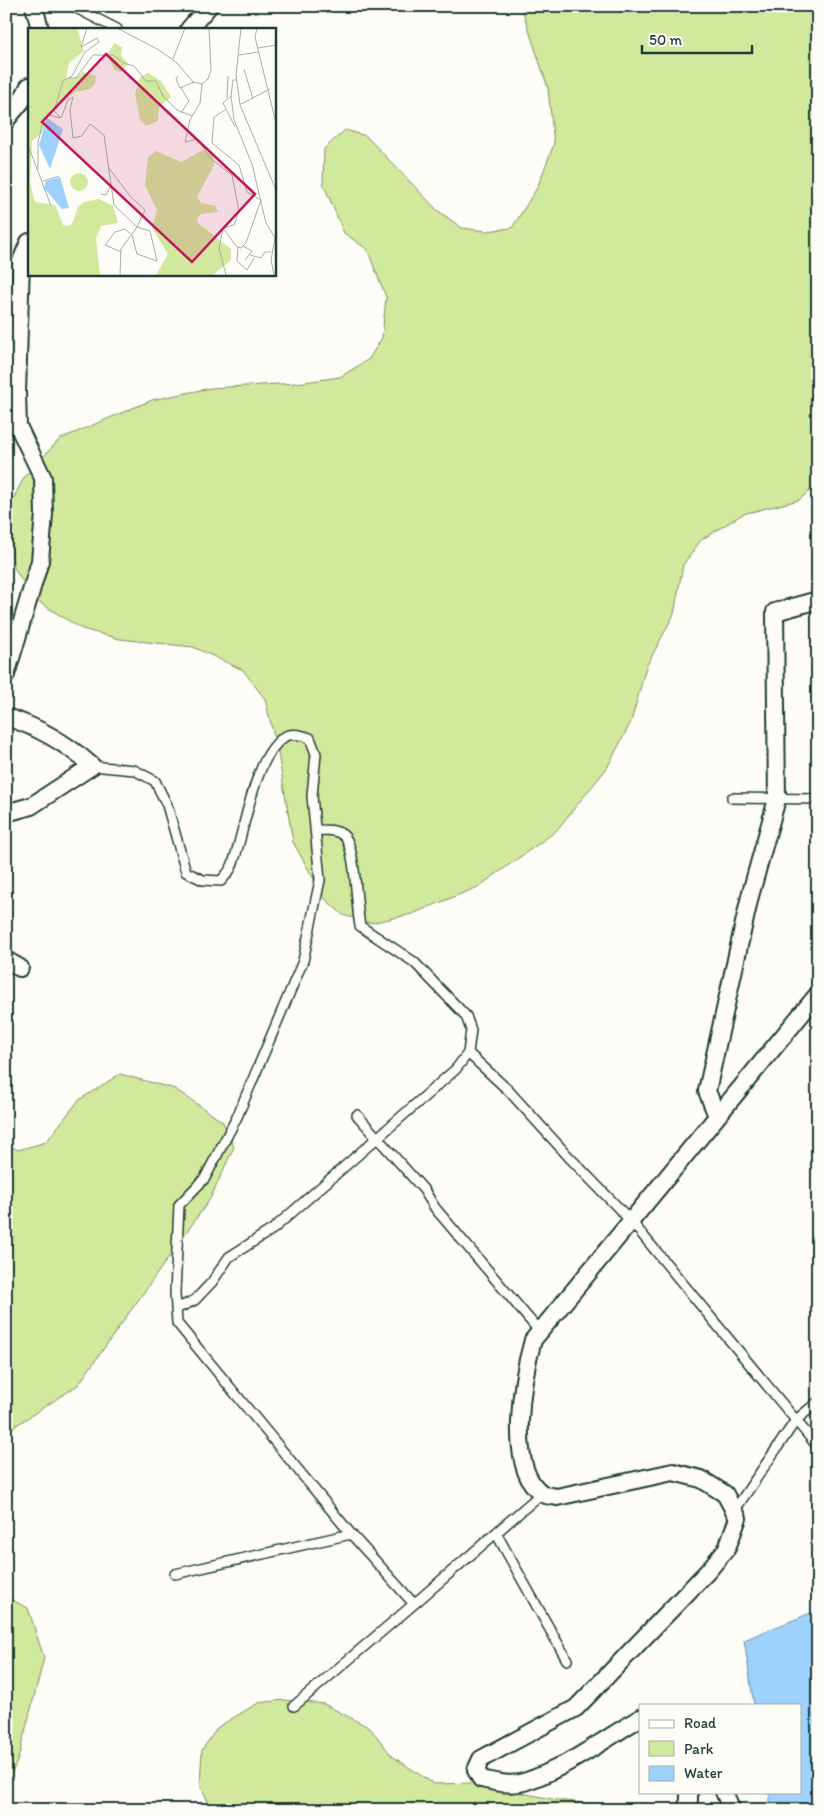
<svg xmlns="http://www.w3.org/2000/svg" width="824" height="1816" font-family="Itim,sans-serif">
<rect width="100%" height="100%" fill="#fdfcf7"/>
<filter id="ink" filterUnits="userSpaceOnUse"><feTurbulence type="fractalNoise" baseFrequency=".02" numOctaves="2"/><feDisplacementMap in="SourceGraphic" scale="10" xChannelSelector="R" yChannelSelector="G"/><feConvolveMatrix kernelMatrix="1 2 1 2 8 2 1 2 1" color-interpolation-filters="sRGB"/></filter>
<g filter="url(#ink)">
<path fill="#d2e89d" stroke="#789268" d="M521,6h297v478l-19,16 -56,14 -42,26 -18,25 -9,49 -28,53 -15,55 -24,46 -52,64 -77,55 -66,27 -41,9 -28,-8 -18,-16 -32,-57 -15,-89 -13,-54 -22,-29 -50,-23 -73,-8 -38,-10 -48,-30 -20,-31 -8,-56 19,-36 35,-37 92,-39 59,-12 86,-5 43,-6 29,-18 13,-21 4,-41 -19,-48 -23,-16 -21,-50 1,-34 21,-19 21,6 71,74 25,18 24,3 26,-3 25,-40 17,-44 -6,-56z
M120,1074l55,15 48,33 11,25 -24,52 -132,186 -72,47v-288l12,6 28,-8 33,-42z
M6,1597l22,11 16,50 -26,101 -12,28z
M284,1700l40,4 46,24 22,28 42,28 38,-1 85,17 85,10h-430l-12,-26 2,-34 16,-23 40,-24z"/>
<path fill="#9ed1fc" stroke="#6b96ac" d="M818,1610v192l-17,8h-30l-2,-18h31v-87h-46l-10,-65z"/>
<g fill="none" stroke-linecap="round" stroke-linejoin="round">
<defs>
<path id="service" d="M72,6l45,23
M92,766l42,4 21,11 12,24 19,67 17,8 18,1c4,-5 9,-10 11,-15 13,-34 21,-108 52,-129 8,-5 18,-2 26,1l6,16 -4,42 8,84 -17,81 -66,156 -32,61 -26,27 -4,88 2,30 174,211 63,70 121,-105 8,-5
M732,798l86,1
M468,1053l40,37 61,67 62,64 187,226
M357,1115l67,75 11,18 105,124
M176,1309l19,-9 17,-18 17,-25 44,-28 183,-160 12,-16 3,-23 -5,-14 -52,-54 -54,-36c-4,-20 -4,-75 -15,-89 -7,-8 -20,-7 -30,-7
M734,1511l62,-91 22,-18
M496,1533l71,127
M175,1574l176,-40
M294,1706l120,-102"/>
<path id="minor" d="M34,6l6,23
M189,29l20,-23
M6,120l15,-18 8,-16
M6,675l34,-114 4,-47 -1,-36 -25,-52 -1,-33 4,-132 8,-19
M6,717c33,10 60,26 86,49l-61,40 -25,7
M6,960l14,8
M717,1116l-10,-25 43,-195 27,-97 -2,-187 43,-12
M640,1718c-35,21 -77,52 -116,64 -14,4 -29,0 -43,-3l-5,-9 5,-11 95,-51 132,-137 19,-23 11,-30 -13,-24 -24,-15 -28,-7 -116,25c-4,-1 -11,-1 -14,-3 -38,-24 -20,-119 -10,-154l285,-346
M724,1792l8,18
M685,1810l4,-9v-9"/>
</defs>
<use href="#service" stroke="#1f3d34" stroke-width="12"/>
<use href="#minor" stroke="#1f3d34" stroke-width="20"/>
<use href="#service" stroke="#fdfcf7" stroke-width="9"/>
<use href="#minor" stroke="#fdfcf7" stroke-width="16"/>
</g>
</g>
<g transform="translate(28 28)">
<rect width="248" height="248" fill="#fdfcf7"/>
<path d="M0,0h49l7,23 -15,12 -3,15 8,1 9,-7 13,4 -1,8 -5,5 -15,3 -27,23 -6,18 -10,8 -2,41 5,20 20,3 8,20 6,1 4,-4 5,-15 6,-5 15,-3 14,7 5,17 -17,3 -5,13 4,36h-72zM86,15l8,4 -1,9 7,7 -7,9 -6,-2 -8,-15zM120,45l13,8 10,16 -12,10 -1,14 -12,5 -6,-7 -5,-25 5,-17zM175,122l10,5 1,10 -17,32 4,6 14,3 3,6 -17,2 -4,4 1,5 33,26v11l-18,15h-57l12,-21 -16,-26 5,-18 -12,-25 3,-28 8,-6 25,11zM42 154a9 9 0 1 1 18 0a9 9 0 1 1-18 0Z" fill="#d2e89d"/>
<path d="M19,90l16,11 -13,40 -11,-24zM32,149l9,31 -7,1 -18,-21 2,-7z" fill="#9ed1fc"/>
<path fill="none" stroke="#a4b0a9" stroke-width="1" d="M89,0l42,22 18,13 16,19 9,2M181,0l2,42 -3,9 -6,5 -2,19 -10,17 -5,22 13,-3 12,19 22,17 7,36 -5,14 -11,3 13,18 5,2 5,-5 15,-43M213,0l-5,47 4,30 36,85M229,0l-2,9 21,86M230,20l18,-3M211,27l20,-3M145,31l12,-31M216,41l9,30M150,48l-2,3 4,9 14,-6M40,50h8l17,-23h20l10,8 11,3 12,15h10l7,15 14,14 15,6M208,52h-3l-2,16 3,24 18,44 14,59 9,15 -4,22 3,15M153,60l8,13 -8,12M203,68l-8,7 12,24M199,70l1,-22M213,76l29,-15M197,82l-11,7 -2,26 27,22 8,27 14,8M33,90l7,-18 5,-3 -3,13 3,28 9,-2 8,-12 14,11 10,70 23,22 -16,22 -1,26M33,90l-7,-7 9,-30 9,-5 13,-24 14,-10 -2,-4 -16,9 6,-19M0,117l23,61M80,139l22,29 15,14 -8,17 13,4 7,30 -20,-7 -5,-19 -7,-6 -10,3 -10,13 16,7M10,142v-27l5,-23 6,-5 11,3M15,153l16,-5M73,166l5,1 5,-9M195,200l-4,20 7,27M215,218l9,5 -7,9M210,219l-1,14 10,9 7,-12M222,227l11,3 4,-6h6"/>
<path fill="#c2185b" fill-opacity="0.15" stroke="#c2185b" stroke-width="2.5" d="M78,26l149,140 -63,68 -150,-140z"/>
<rect width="248" height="248" fill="none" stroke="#1f3d34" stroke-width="2.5"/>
</g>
<rect width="824" height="1816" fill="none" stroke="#fdfcf7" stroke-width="25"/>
<rect x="12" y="12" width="799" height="1791" fill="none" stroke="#1f3d34" stroke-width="2" filter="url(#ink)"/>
<rect x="639" y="1704" width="162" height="90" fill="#fdfcf7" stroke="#a4b0a9"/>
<rect x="649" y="1720" width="25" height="8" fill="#fdfcf7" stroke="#a4b0a9"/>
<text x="684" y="1728" font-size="15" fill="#1f3d34">Road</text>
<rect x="649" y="1741" width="25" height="15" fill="#d2e89d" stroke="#a4b0a9"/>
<text x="684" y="1754" font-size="15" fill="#1f3d34">Park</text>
<rect x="649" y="1766" width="25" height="15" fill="#9ed1fc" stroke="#a4b0a9"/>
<text x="684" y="1778" font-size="15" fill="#1f3d34">Water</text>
<path d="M642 45v8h110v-8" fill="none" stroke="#1f3d34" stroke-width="2.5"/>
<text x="649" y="45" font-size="15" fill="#1f3d34" stroke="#fdfcf7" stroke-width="4" paint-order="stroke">50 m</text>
</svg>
